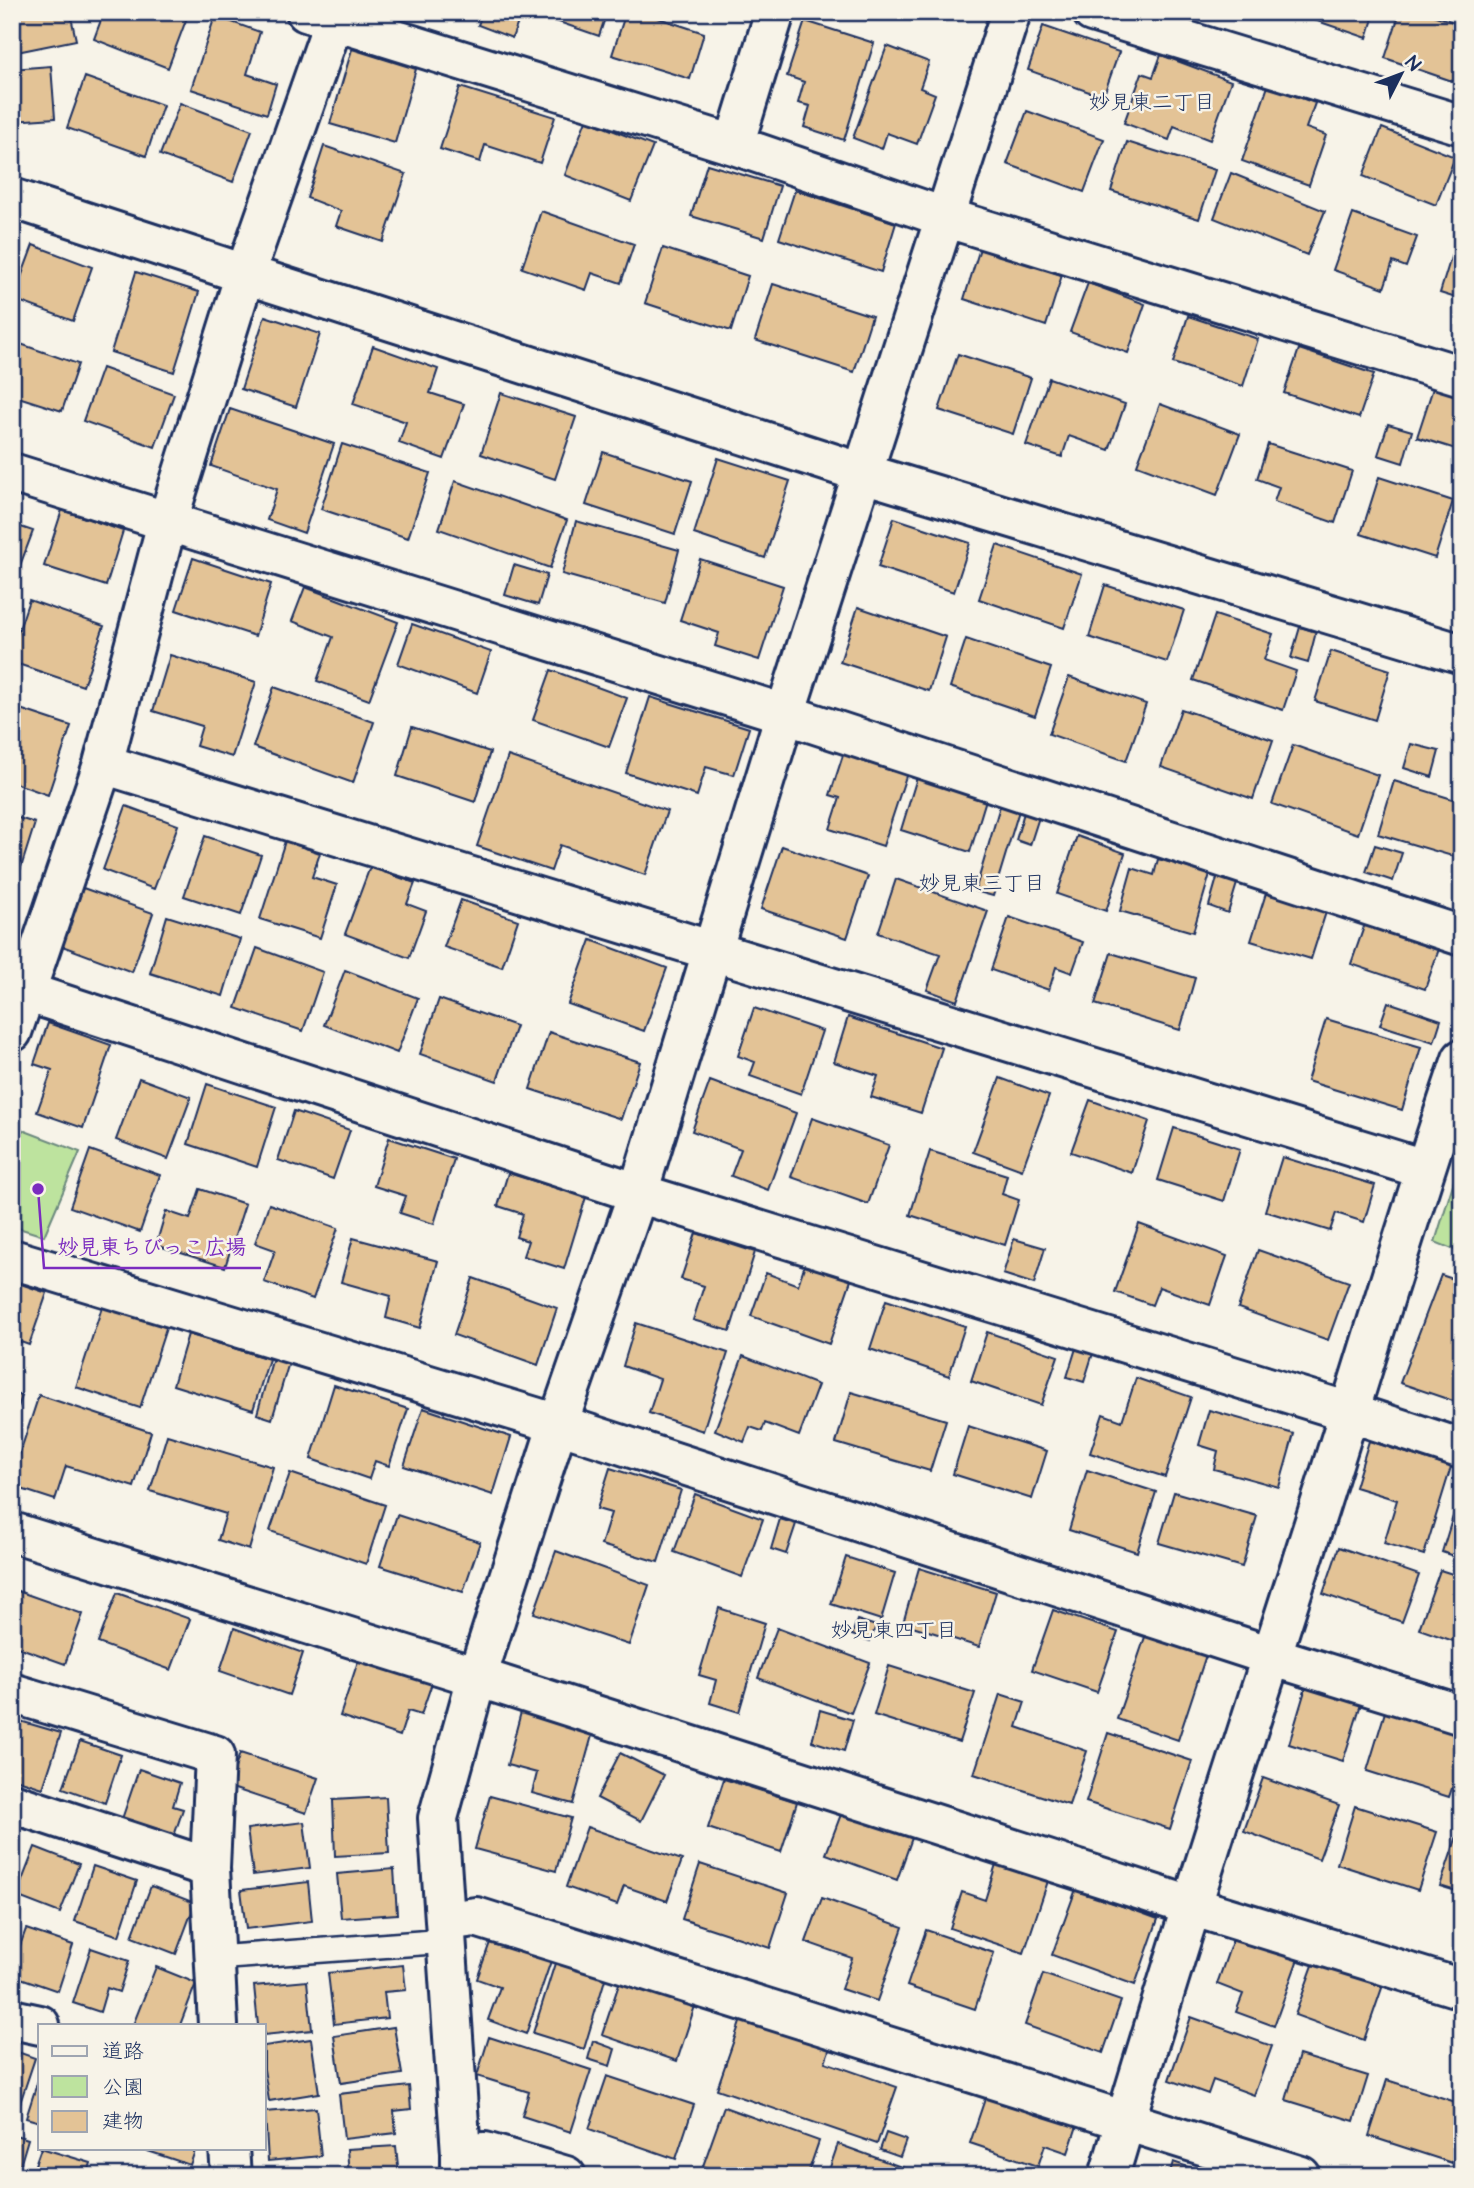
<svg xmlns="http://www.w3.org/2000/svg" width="1474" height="2188" font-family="'Architects Daughter','Klee One',sans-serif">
<rect width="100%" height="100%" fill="#f7f3e8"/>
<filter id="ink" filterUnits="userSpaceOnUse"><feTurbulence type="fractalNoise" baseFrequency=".0143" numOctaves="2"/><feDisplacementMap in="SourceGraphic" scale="14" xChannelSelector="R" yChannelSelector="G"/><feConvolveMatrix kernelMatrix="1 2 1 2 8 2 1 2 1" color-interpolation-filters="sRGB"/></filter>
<g filter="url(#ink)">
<path fill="#bde39e" stroke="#6c897e" stroke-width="2" d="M12,1126l68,26 -36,84 -32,-10z
M1462,1155v98l-27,-11z"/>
<path fill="#e3c396" stroke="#1b2f5e" stroke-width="2" d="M12,12h58l6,28 -64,13z
M104,12h85l-21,56 -74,-29z
M483,12h39l-10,26 -34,-13z
M530,12h77l-8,24z
M626,12h14l64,21 -14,46 -78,-24z
M1291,12h84l-8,26z
M1400,12h24l38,13 -1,59 -76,-26z
M215,16l45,16 -13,42 29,10 -9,30 -76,-25z
M805,21l69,22 -30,97 -40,-13 6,-21 -12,-3 6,-21 -17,-6z
M1043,26l76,26 -16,45 -75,-27z
M887,46l42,16 -9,26 15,6 -18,50 -30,-11 -5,16 -29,-11z
M352,49l64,20 -21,74 -65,-19z
M1161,55l70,26 -21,59 -36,-14 -5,14 -45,-17 18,-50 11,4z
M51,66l4,52 -43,3v-52z
M85,77l78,28 -17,51 -79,-28z
M1268,86l47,17 -9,25 20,7 -17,50 -67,-24z
M460,87l95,30 -15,46 -55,-18 -5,17 -40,-13z
M180,103l72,27 -19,52 -73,-27z
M1027,111l77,28 -20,53 -77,-28z
M586,120l67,26 -22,55 -66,-26z
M1382,128l73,29 -19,48 -73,-29z
M1127,142l88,28 -16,49 -88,-28z
M324,146l82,28 -23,68 -47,-16 5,-15 -34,-13z
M707,164l73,22 -16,52 -73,-22z
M1231,173l94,38 -18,44 -93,-37z
M795,190l101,33 -15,49 -102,-33z
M541,211l93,33 -13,39 -29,-10 -6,17 -64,-22z
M1353,214l64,23 -11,30 -13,-5 -9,26 -51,-18z
M33,245l59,22 -19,54 -60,-22z
M663,248l85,28 -17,55 -86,-28z
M980,248l82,27 -16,51 -82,-27z
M1452,254l10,3v43l-22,-7z
M136,272l63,20 -25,80 -63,-20z
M1088,283l57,21 -17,49 -58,-21z
M773,284l99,32 -18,56 -99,-32z
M265,316l55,18 -24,73 -55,-18z
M1188,316l70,23 -15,47 -70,-23z
M12,341l66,23 -16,47 -50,-16z
M373,346l65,23 -8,24 34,11 -20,55 -45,-16 7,-21 -53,-18z
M1299,349l75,25 -15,44 -75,-25z
M958,354l73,24 -18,56 -74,-24z
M102,368l72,26 -19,53 -72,-26z
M1049,378l76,26 -16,46 -40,-14 -7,21 -36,-12z
M1434,385l28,9v57l-45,-14z
M501,393l75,24 -21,62 -74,-25z
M1160,404l80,30 -23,61 -80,-30z
M230,409l104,35 -30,89 -37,-13 10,-31 -66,-23z
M1388,424l24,7 -9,32 -25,-8z
M342,444l88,29 -22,65 -87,-29z
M1268,444l84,27 -17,52 -61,-21 5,-15 -22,-8z
M603,452l89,29 -17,53 -89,-29z
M718,458l72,23 -25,77 -71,-24z
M1379,477l74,24 -18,57 -74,-24z
M455,481l112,39 -17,48 -111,-39z
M62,510l61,21 -17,55 -62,-20z
M894,518l76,25 -16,49 -76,-25z
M576,521l103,29 -14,53 -103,-29z
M12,524l21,7 -17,45 -4,-1z
M997,545l85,29 -18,54 -85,-29z
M193,558l78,26 -16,52 -79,-26z
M700,559l83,27 -24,74 -44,-14 4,-13 -39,-13z
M514,565l33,10 -9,30 -33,-10z
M1105,585l79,25 -17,52 -78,-25z
M305,587l93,35 -29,78 -52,-19 16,-44 -41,-16z
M29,600l75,26 -21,60 -71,-24v-12z
M858,607l88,30 -17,54 -89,-29z
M1215,615l58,19 -9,26 32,11 -13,39 -90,-30z
M412,624l79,28 -14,41 -79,-29z
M1300,627l16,5 -8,31 -17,-5z
M966,639l85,29 -16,48 -85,-29z
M1331,651l59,19 -15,50 -60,-19z
M170,655l86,27 -24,75 -36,-11 6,-20 -49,-15z
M551,670l76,28 -18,49 -76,-27z
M1069,677l77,27 -20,57 -77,-27z
M274,687l100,35 -21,61 -100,-36z
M650,697l99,31 -15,47 -28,-8 -9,29 -71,-23z
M14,707l57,19 -23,69 -36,-13z
M1181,709l92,31 -20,59 -92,-32z
M412,727l78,25 -15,50 -78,-26z
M1411,744l28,7 -7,26 -28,-9z
M1293,745l85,30 -20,59 -86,-30z
M845,749l63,21 -25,76 -53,-17 10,-31 -10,-3z
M508,756l159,55 -22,64 -85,-30 -9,26 -74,-25z
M919,771l69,22 -18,59 -69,-22z
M1394,781l68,21v57l-84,-25z
M1002,799l19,5 -28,92 -18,-5z
M126,806l52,19 -24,64 -51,-19z
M1025,809l15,5 -10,31 -14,-5z
M12,816l23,7 -16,51 -7,-3z
M205,836l56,19 -20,60 -57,-19z
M1077,836l48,17 -19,58 -49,-17z
M285,841l35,12 -8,24 25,8 -17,53 -60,-19z
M1375,845l27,8 -9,28 -27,-9z
M782,846l86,30 -21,62 -86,-29z
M1158,859l52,15 -17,58 -73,-21 12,-43 22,7z
M370,867l45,16 -8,21 19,7 -17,47 -64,-24z
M1219,871l20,6 -11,36 -19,-7z
M896,879l92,32 -31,90 -30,-11 13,-36 -62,-21z
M83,888l70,25 -21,59 -70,-26z
M1267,890l60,19 -16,50 -60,-18z
M461,900l57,20 -16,47 -58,-20z
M167,916l73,23 -17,57 -73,-23z
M1009,917l74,25 -11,31 -16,-6 -7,23 -58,-20z
M1366,921l74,25 -15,43 -74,-25z
M591,940l76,28 -23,63 -76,-27z
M257,948l66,24 -20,59 -67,-23z
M1111,953l84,25 -15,52 -85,-26z
M345,970l73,28 -21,55 -73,-28z
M439,999l77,27 -19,55 -77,-27z
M1388,1002l53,18 -7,22 -54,-17z
M754,1008l68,23 -21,63 -51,-18 5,-14 -17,-6z
M848,1017l94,31 -21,65 -50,-16 7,-21 -44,-14z
M1326,1019l95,28 -19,63 -95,-29z
M48,1023l63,22 -28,83 -46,-16 15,-42 -18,-6z
M549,1032l91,30 -19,57 -91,-30z
M139,1078l52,19 -23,62 -52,-19z
M1000,1078l49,18 -27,74 -49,-18z
M710,1081l86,32 -28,77 -37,-14 10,-27 -49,-18z
M207,1084l69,23 -19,60 -69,-23z
M1090,1100l59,21 -17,52 -61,-21z
M294,1111l56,19 -17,49 -55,-19z
M812,1118l77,27 -21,59 -77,-27z
M1174,1128l66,21 -16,52 -66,-21z
M389,1138l65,21 -20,65 -34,-11 6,-17 -32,-10z
M90,1150l70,25 -20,57 -70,-25z
M930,1151l77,24 -5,19 17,6 -14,45 -95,-30z
M1282,1157l93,28 -11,37 -28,-9 -6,18 -65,-20z
M508,1173l78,24 -22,72 -41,-13 5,-15 -12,-4 7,-23 -25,-8z
M200,1189l45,15 -20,63 -69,-22 10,-34 24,8z
M269,1204l69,24 -25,71 -49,-17 11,-32 -20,-7z
M1139,1224l88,32 -17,49 -51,-18 -7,18 -37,-13z
M696,1233l59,19 -25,79 -37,-11 11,-34 -23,-7z
M353,1238l85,23 -18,67 -34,-10 5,-22 -50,-14z
M1014,1239l31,9 -11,36 -31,-10z
M1258,1250l91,32 -21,58 -90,-32z
M805,1264l46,16 -22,64 -78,-28 15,-43 32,12z
M1441,1275l21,7v122l-62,-21z
M473,1278l84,30 -19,57 -84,-30z
M12,1281l35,12 -18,52 -17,-6z
M886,1300l79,26 -16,50 -79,-27z
M104,1301l64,21 -28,86 -64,-21z
M636,1323l92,30 -25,78 -54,-18 11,-34 -37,-13z
M987,1332l71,24 -17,49 -70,-24z
M188,1334l81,25 -16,51 -80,-25z
M1077,1345l17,5 -10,32 -17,-5z
M274,1354l16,5 -18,60 -15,-5z
M743,1356l75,29 -19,51 -34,-13 -3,8 -12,-4 -6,15 -29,-12z
M1136,1378l55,19 -26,80 -75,-24 13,-39 19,7z
M334,1385l74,24 -19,57 -14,-5 -6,18 -58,-20z
M851,1392l95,28 -16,51 -94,-28z
M12,1393l10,3 -10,29z
M39,1395l112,37 -17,55 -68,-21 -11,34 -43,-14v-9z
M423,1408l88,29 -18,58 -89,-29z
M1209,1410l85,24 -15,53 -65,-18 4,-18 -19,-6z
M968,1426l79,25 -15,48 -79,-25z
M167,1435l106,32 -24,83 -31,-10 8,-26 -76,-23z
M1369,1441l82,26 -27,88 -40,-12 13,-43 -42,-13z
M610,1468l71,22 -23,72 -57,-17 10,-32 -14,-4z
M1087,1470l69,22 -19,60 -68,-22z
M290,1473l95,32 -19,59 -96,-33z
M1462,1487v72l-20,-7z
M1174,1492l83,24 -15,51 -83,-24z
M695,1494l68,25 -21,58 -68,-25z
M397,1515l83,27 -17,50 -83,-26z
M780,1519l16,5 -10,30 -15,-5z
M1339,1547l80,28 -17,47 -79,-28z
M556,1551l93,34 -20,60 -95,-32z
M846,1557l49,16 -14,47 -50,-16z
M919,1568l77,24 -17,55 -76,-24z
M1440,1570l22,7v67l-43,-15z
M12,1589l71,25 -18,50 -53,-19z
M117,1593l73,26 -19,51 -73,-27z
M719,1608l46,15 -26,89 -29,-9 6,-23 -17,-5z
M1053,1610l65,22 -21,60 -65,-22z
M857,1620l19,6 -6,15 -18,-6z
M234,1628l69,25 -14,42 -69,-24z
M777,1628l93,35 -19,50 -93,-35z
M1146,1634l60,21 -28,85 -61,-21z
M361,1652l73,25 -13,38 -13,-4 -8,25 -60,-20z
M889,1666l86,27 -16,49 -85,-27z
M1306,1687l55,17 -18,57 -54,-17z
M1000,1694l25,8 -8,25 70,24 -18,54 -95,-31z
M820,1710l33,10 -9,31 -32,-10z
M521,1712l72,20 -20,72 -41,-11 5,-20 -30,-8z
M1385,1712l77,24v23l-13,38 -82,-26z
M20,1721l41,12 -18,55 -31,-10v-32z
M1108,1733l84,28 -22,68 -84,-27z
M80,1741l41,14 -16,48 -42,-15z
M240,1753l78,25 -12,35 -77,-26z
M620,1753l44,22 -23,46 -44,-23z
M139,1769l41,14 -7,23 10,3 -9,27 -52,-17z
M1263,1778l76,27 -20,54 -75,-28z
M724,1779l73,23 -16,50 -73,-24z
M490,1796l81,22 -15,53 -81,-22z
M386,1797l3,56 -54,3 -2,-56z
M1355,1806l82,26 -19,58 -81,-26z
M843,1809l70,26 -16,45 -71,-26z
M304,1822l6,46 -57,7 -6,-46z
M587,1827l95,33 -15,41 -43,-15 -7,19 -51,-18z
M1457,1836l5,1v56l-22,-7z
M35,1847l44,17 -19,49 -44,-17z
M700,1864l88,29 -18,55 -88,-29z
M996,1864l52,17 -24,72 -74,-25 12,-36 23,8z
M93,1866l44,15 -18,55 -44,-15z
M394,1869l3,45 -56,4 -4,-44z
M308,1882l4,39 -66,8 -5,-39z
M151,1886l44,17 -19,51 -44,-17z
M1076,1889l82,30 -23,66 -83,-30z
M822,1898l81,29 -26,74 -36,-12 11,-31 -46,-16z
M26,1929l47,16 -15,46 -46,-16v-7z
M926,1930l68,23 -19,56 -68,-23z
M1235,1933l64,23 -25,70 -38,-14 7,-18 -26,-10z
M493,1934l60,21 -27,79 -38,-14 12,-33 -23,-8z
M91,1948l38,13 -10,31 -12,-4 -7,24 -27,-9z
M1316,1957l68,25 -20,58 -69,-25z
M556,1960l50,16 -22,73 -51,-16z
M403,1965l3,25 -22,2 3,26 -53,6 -6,-51z
M156,1967l40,16 -16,42h-47z
M1043,1974l78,27 -18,52 -78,-28z
M307,1981l5,49 -48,5v-10h-6l-4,-39z
M620,1981l75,25 -18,55 -75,-26z
M744,2011l88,31 -7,20 72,25 -20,57 -160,-55z
M1191,2017l81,29 -18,49 -41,-15 -5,14 -39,-14z
M394,2027l8,47 -61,9 -7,-47z
M489,2037l102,33 -20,62 -49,-16 7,-24 -52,-16z
M311,2039l8,54 -50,8 -5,-32v-23z
M593,2041l22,8 -5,17 -22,-7z
M12,2050l23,8 -18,54 -5,-2z
M1299,2055l69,21 -14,45 -68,-21z
M40,2074v48l-14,-4z
M607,2076l87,29 -18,54 -87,-30z
M1387,2080l75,24v29l-10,30 -83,-27z
M409,2086l2,23 -17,2 2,22 -52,6 -5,-45z
M987,2093l91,30 -10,30 -23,-8 -7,21 -68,-23z
M724,2107l95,34 -12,35h-77l-27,-10z
M316,2108l5,48 -53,5 -3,-49z
M886,2133l20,7 -6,17 -20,-7z
M12,2134l16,5 -11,37h-5z
M838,2144l88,32h-99z
M396,2146l3,30h-50l-2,-27z
M41,2148l50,15 -4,13h-56z
M149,2148h47l-6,17 -42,-14z
M1173,2162l43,14h-47z"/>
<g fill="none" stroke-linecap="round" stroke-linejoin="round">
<defs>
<path id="lane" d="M215,1958l232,-17"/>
<path id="street" d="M306,12l428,133
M775,12l-41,133 210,72 518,159
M1092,12l370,113
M12,198l233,76 92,-262
M12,473l773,241 677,222
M103,764l1321,405
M26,992l612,201 711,219 113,37
M12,1032l91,-268 64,-241 78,-249 618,199 599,181
M12,1259l546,165 713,232 191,59
M12,1532l465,145 714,229 271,83
M12,1693l203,62 -5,113 8,157
M12,1803l198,65
M445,1921l31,-4 825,259
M12,2019l28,6
M229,2148l2,28
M461,2153l-23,-335 39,-141 81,-253 80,-231 147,-479 226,-702
M461,2176v-23l24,-1 81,24
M1109,2176c66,-224 139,-446 210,-668 48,-150 92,-301 143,-449"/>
</defs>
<use href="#lane" stroke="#1b2f5e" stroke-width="28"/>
<use href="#street" stroke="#1b2f5e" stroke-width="44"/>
<use href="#lane" stroke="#f7f3e8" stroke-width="23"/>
<use href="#street" stroke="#f7f3e8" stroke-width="38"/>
</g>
</g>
<g text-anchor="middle" stroke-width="5" stroke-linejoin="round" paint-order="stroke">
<g font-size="21" fill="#1b2f5e" stroke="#f7f3e8">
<text x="1152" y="109">妙見東二丁目</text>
<text x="982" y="890">妙見東三丁目</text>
<text x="894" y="1637">妙見東四丁目</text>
</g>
</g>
<path fill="none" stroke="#7b2cbf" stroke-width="2.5" d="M38 1189L44 1268H261"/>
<circle fill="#7b2cbf" stroke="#f7f3e8" stroke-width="2.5" cx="38" cy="1189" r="7"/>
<g font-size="21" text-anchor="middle" font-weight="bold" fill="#7b2cbf" stroke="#f7f3e8" stroke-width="5" stroke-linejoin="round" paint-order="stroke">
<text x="152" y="1254">妙見東ちびっこ広場</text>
</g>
<rect width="1474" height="2188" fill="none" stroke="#f7f3e8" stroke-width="42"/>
<rect x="21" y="21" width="1432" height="2146" fill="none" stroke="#1b2f5e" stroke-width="2.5" filter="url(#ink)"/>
<rect x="38" y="2024" width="228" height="126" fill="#f7f3e8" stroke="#9fa5b1" stroke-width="2"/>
<rect x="52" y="2046" width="35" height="10" fill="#f7f3e8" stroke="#9fa5b1" stroke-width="2"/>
<text x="102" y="2058" font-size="21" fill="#1b2f5e">道路</text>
<rect x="52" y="2076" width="35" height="21" fill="#bde39e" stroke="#9fa5b1" stroke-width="2"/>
<text x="102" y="2094" font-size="21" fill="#1b2f5e">公園</text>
<rect x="52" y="2111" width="35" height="21" fill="#e3c396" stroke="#9fa5b1" stroke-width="2"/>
<text x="102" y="2128" font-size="21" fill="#1b2f5e">建物</text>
<g transform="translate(1401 74) rotate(48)" stroke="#f7f3e8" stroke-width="5" paint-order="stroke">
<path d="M0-5L12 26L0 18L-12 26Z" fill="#1b2f5e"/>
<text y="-10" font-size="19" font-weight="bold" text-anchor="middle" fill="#1b2f5e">N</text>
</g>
</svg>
